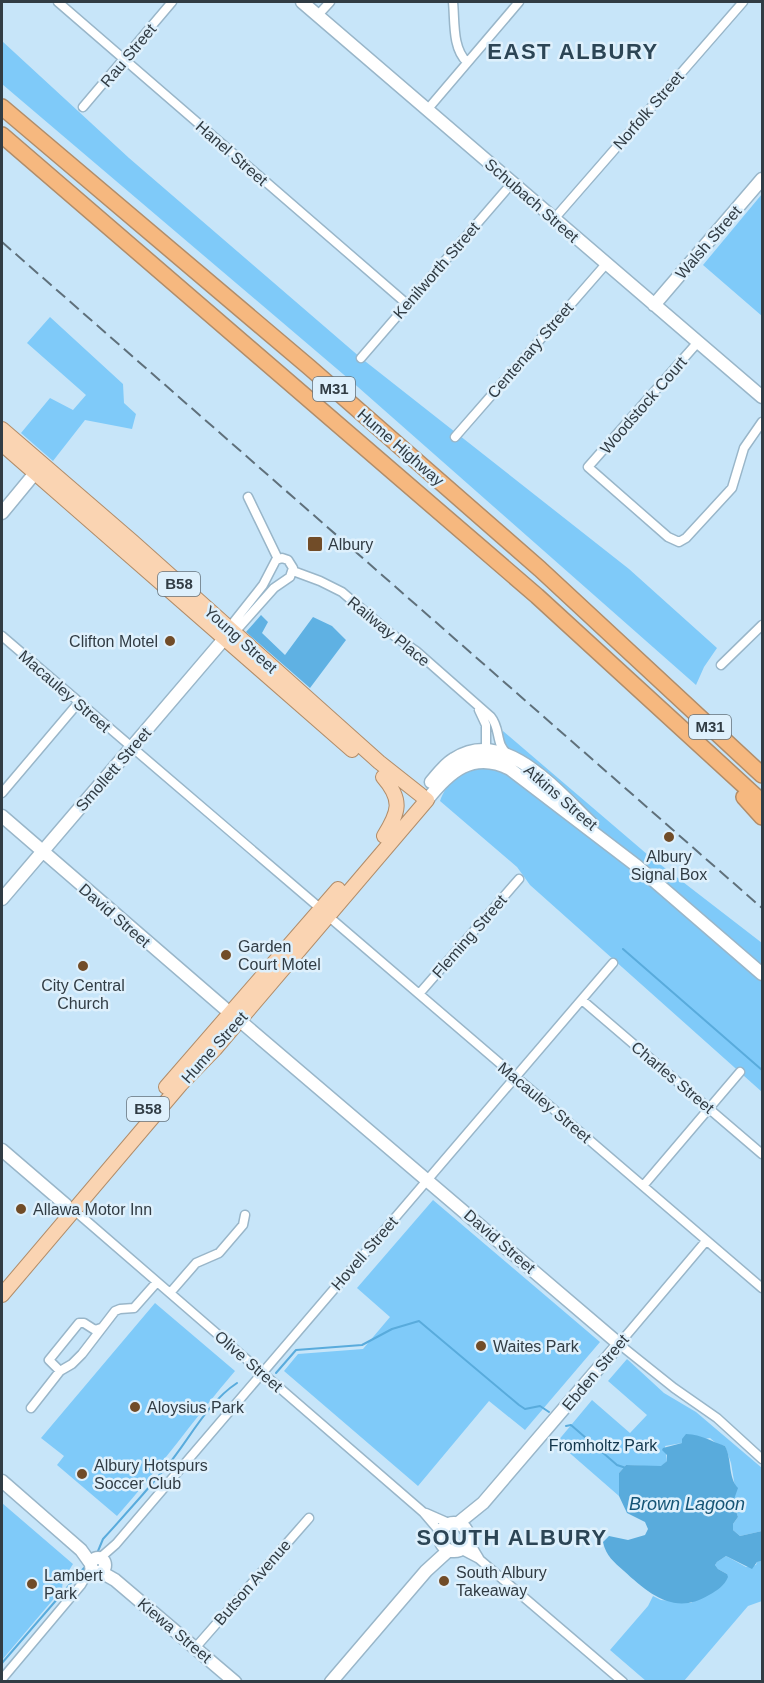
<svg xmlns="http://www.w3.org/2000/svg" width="764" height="1683" font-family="Arial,sans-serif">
<rect width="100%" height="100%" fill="#c7e5f9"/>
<path fill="#7fcaf9" d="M2,41l127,117 232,200 268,211 88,79 -13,19 -8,18 -346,-305 -348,-296z
M762,194v122l-59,-51z
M50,317l73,67 1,19 12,11 -4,15 -47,-9 -32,41 -32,-28 29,-35 23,12 13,-15 -59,-52z
M503,731l145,124 114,88v149l-232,-207 -13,-18 -77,-66c6,-18 23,-33 43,-35 6,0 14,3 19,4z
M433,1200l167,142 -75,88 -36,-29 -71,85 -134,-115 14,-17 65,-5 27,-32 -33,-29z
M155,1303l80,68c-41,48 -76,98 -118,145l-60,-51 7,-9 -23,-18z
M627,1359l37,34 32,19 66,56v63l-22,5 -7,-6v-6l5,-7 -5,-15 2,-15 -4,-24 -6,-17 -8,-2 -7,-6 -45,8 2,15 -6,6 -35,-2 -7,8v23l-62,-54 35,-42 38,33 17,-18 -39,-34z
M2,1503l71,61 -10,16 -1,9 -60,71z
M726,1556l20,11 10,-2 1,-3 5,-1v40l-14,5 -64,75h-38l-36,-31 38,-44 5,-10 8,4 30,3 36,-29 -9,-5 -3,-4 2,-3z"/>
<path fill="#5fb1e3" d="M261,615l7,7 -6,11 23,22 28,-38 19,9 14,14 -36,48 -64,-56z"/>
<path fill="#59abdc" d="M686,1434c17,1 24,7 39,12 7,13 3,32 13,42l-5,14 5,15 -5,7v6l7,6 22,-5v30l-5,1 -5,7 -26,-13 -9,6 -2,3 3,4 9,5 1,3c-4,9 -10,13 -19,18 -34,21 -60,-1 -85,-24 -10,-9 -18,-15 -21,-29l6,-6 19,4 17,-5 3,-6 -3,-7 -18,-9 -8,-17v-23l7,-8 35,1 6,-5v-6l-5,-5 1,-2 19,-5v-4z"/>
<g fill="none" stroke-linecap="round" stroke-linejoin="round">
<path stroke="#59abdc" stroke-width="2" d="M623,949l139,121
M276,1373l20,-23 66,-5 30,-16 27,-8 100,84 6,4 15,-3 9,6
M566,1426l5,-1 46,40 9,3
M98,1551l5,-12c22,-24 44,-49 65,-74 22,-27 40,-63 69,-82
M2,1663l82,-95"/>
<defs>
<path id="street" d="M58,2l349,302
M453,2c2,19 -1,46 14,60
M318,15l12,-13
M83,107l89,-105
M427,110l92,-108
M554,219l189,-217
M698,342l-110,125 80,70 11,5 7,-4 46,-50 12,-40 18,-26
M361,358l151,-175
M455,437l151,-173
M248,497l30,62
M293,571l27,10 22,11 48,41 26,18 75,66c10,12 4,28 17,37
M229,628l34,-43 13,-25 6,-2 6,2 5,8 -3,9 -16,11 -40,45
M2,636l319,273
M721,665l41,-40
M479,710l7,15v25
M2,793l77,-91
M328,916l434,372
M419,994l100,-115
M582,1000l180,154
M643,1186l97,-114
M74,1210l349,302 18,21
M706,1241l-87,103 55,44 43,30 45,41
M170,1293l26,-30 23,-10 24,-28 2,-10
M60,1371l-11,-11 30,-37h5l11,7 6,-2
M31,1408l29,-37 12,-7 10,-10 33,-43 5,-2 14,-1 23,-26
M426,1513l25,11
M467,1538l12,20
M460,1549l19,10 144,123
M100,1558l16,-14 497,-581
M196,1647l113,-129
M2,1679l79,-94 10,-17"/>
<path id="secondary" d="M302,2l460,395
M654,305l108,-126
M2,513l33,-40
M431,782c7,-8 13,-17 23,-23 51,-33 104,33 138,65
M427,800c22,-28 46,-50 83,-31l127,97 125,108
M2,816l228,197
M2,899l222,-260
M239,1020l380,324 -136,159 -26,21
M2,1150l64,55
M2,1481l79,69 10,14
M440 1537a14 14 0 1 1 28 0a14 14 0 1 1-28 0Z
M91 1565a7 7 0 1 1 14 0a7 7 0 1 1-14 0Z
M101,1572l14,8 120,102
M331,1682l95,-111 23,-21"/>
<path id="primary" d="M2,429l131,113 246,220 48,38 -212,249 -34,35 -179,211
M2,444l350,306
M383,777c20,23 16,35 1,59
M166,1087l172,-198"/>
<path id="highway" d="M2,107l307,260 231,202 222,206
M2,135l535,461 225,206
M744,797l18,20"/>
</defs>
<use href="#street" stroke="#99b6c9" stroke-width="11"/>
<use href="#secondary" stroke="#99b6c9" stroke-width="15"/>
<use href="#primary" stroke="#b18d6a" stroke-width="16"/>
<use href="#highway" stroke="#b18d6a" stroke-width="18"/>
<use href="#street" stroke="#fff" stroke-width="8"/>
<use href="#secondary" stroke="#fff" stroke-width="12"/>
<use href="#primary" stroke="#fad4b2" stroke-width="14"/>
<use href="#highway" stroke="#f6b87f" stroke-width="15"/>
<path stroke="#5f707b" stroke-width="2" stroke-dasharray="12 6" stroke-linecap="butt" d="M2,242l760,666"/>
</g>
<g fill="#714c28" stroke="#def0fc" stroke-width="2">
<rect x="307" y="536" width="16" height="16" rx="3"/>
<circle cx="170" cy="641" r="6"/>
<circle cx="669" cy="837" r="6"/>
<circle cx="226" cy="955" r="6"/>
<circle cx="83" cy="966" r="6"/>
<circle cx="21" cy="1209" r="6"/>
<circle cx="481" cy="1346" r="6"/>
<circle cx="135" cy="1407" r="6"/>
<circle cx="82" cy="1474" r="6"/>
<circle cx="444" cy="1581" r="6"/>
<circle cx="32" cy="1584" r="6"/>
</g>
<g text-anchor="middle" stroke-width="5" stroke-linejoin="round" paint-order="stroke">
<g fill="#def0fc" stroke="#65727b" stroke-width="1.5">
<rect x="313" y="377" width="42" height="24" rx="4.5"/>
<rect x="158" y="572" width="42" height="24" rx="4.5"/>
<rect x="689" y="715" width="42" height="24" rx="4.5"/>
<rect x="127" y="1097" width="42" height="24" rx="4.5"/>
</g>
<g font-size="15" font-weight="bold" fill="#313c44">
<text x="334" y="394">M31</text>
<text x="179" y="589">B58</text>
<text x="710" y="732">M31</text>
<text x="148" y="1114">B58</text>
</g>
<g font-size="16" fill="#313c44" stroke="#def0fc">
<text transform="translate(128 55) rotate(-50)" y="6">Rau Street</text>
<text transform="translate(648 110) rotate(-49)" y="6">Norfolk Street</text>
<text transform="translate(232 153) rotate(41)" y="6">Hanel Street</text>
<text transform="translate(532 200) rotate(41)" y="6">Schubach Street</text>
<text transform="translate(708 242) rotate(-49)" y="6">Walsh Street</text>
<text transform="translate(436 270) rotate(-49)" y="6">Kenilworth Street</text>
<text transform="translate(530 350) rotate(-49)" y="6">Centenary Street</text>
<text transform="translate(643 405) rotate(-49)" y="6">Woodstock Court</text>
<text transform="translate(401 447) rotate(41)" y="6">Hume Highway</text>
<text transform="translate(389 631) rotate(39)" y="6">Railway Place</text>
<text transform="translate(241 639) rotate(42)" y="6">Young Street</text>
<text transform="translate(65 691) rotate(41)" y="6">Macauley Street</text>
<text transform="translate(113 769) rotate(-49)" y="6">Smollett Street</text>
<text transform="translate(561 797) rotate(41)" y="6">Atkins Street</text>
<text transform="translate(115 915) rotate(41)" y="6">David Street</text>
<text transform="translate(469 936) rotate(-49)" y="6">Fleming Street</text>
<text transform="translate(214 1047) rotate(-48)" y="6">Hume Street</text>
<text transform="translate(673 1077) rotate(40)" y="6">Charles Street</text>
<text transform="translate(545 1102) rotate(40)" y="6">Macauley Street</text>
<text transform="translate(500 1241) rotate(41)" y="6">David Street</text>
<text transform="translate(364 1253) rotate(-49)" y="6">Hovell Street</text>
<text transform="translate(249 1361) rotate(41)" y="6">Olive Street</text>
<text transform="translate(595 1372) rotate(-50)" y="6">Ebden Street</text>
<text transform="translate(252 1582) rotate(-49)" y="6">Butson Avenue</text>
<text transform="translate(175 1630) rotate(40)" y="6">Kiewa Street</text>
</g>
<g font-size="16" fill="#313c44" stroke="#def0fc" text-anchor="start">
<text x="328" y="550">Albury</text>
<text x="158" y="647" text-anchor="end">Clifton Motel</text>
<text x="669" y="862" text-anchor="middle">Albury<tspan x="669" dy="18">Signal Box</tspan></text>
<text x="238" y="952">Garden<tspan x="238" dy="18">Court Motel</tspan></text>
<text x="83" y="991" text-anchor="middle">City Central<tspan x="83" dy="18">Church</tspan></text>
<text x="33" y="1215">Allawa Motor Inn</text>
<text x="493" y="1352">Waites Park</text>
<text x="147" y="1413">Aloysius Park</text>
<text x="94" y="1471">Albury Hotspurs<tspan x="94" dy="18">Soccer Club</tspan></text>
<text x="456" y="1578">South Albury<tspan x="456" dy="18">Takeaway</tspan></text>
<text x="44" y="1581">Lambert<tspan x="44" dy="18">Park</tspan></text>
</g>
<g font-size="16" fill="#12364b" stroke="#def0fc">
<text x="603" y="1451">Fromholtz Park</text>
</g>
<g font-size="18" font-style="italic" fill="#145475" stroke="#def0fc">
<text x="687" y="1510">Brown Lagoon</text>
</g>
<g font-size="22" font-weight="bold" letter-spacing="1.5" fill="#2c4555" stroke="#def0fc">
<text x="573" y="59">EAST ALBURY</text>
<text x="512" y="1545">SOUTH ALBURY</text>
</g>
</g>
<rect width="764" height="1683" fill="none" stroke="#313c44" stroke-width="6"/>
</svg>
